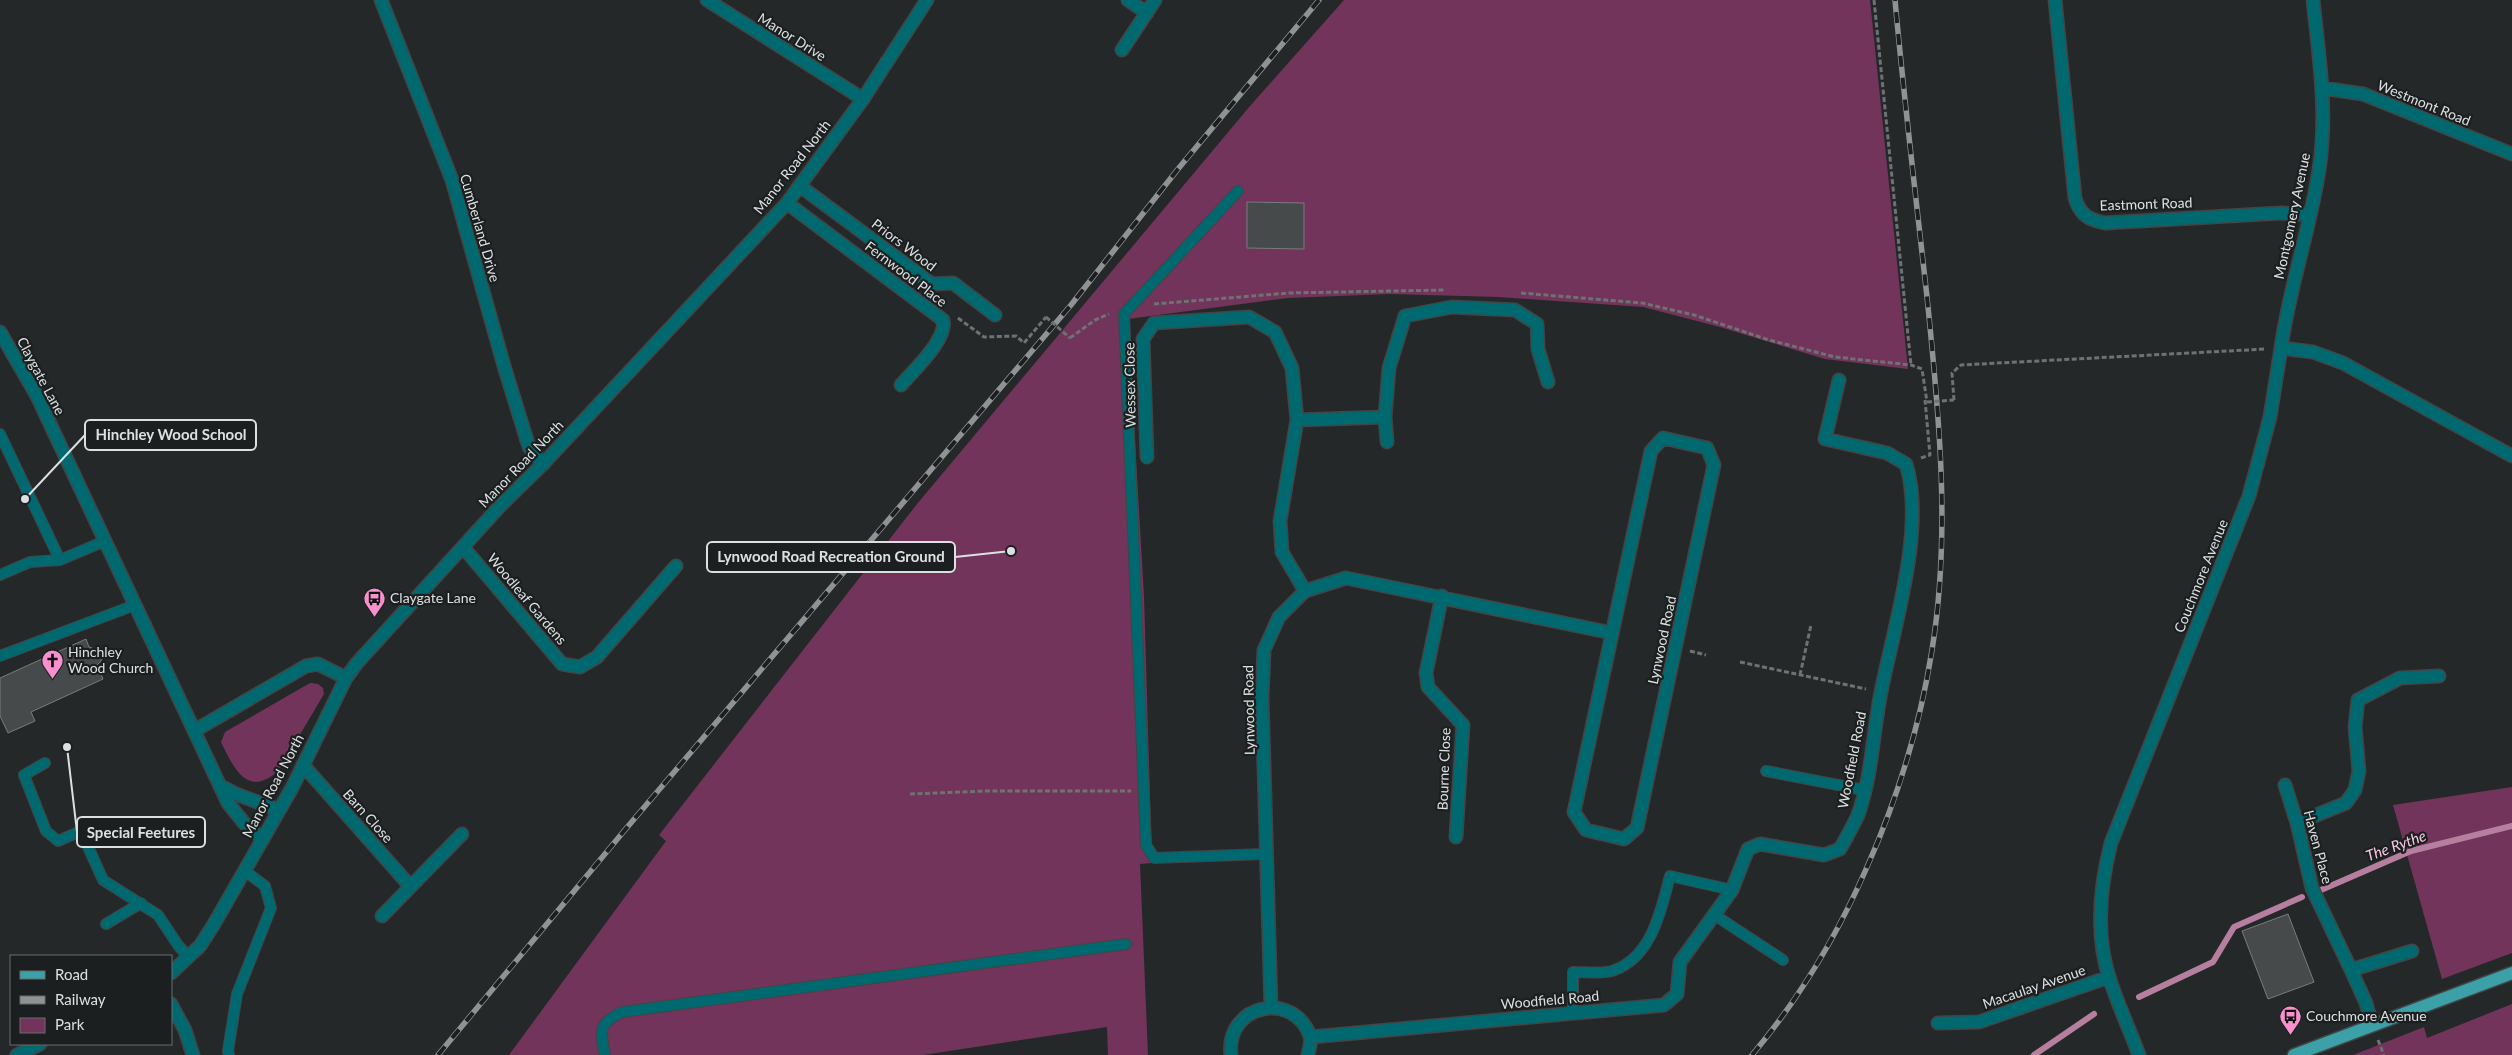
<svg xmlns="http://www.w3.org/2000/svg" width="2512" height="1055" font-family="Lato,sans-serif">
<rect width="100%" height="100%" fill="#252829"/>
<path fill="#72345a" d="M1344,0h526l38,369 -83,-10 -105,-32 -77,-20 -144,-10 -109,-3 -102,4 -160,21 16,278 8,266 -12,1 8,191h-40l-1,-28 -184,28h-414l157,-214 -7,-6 258,-331 333,-398z
M310,683l8,1 5,4 1,6 -45,76c-31,29 -45,-1 -58,-28l4,-10z
M2512,787v166l-70,26 -49,-174z
M2512,1004v51h-159l71,-28 3,11z"/>
<g fill="none" stroke-linecap="round" stroke-linejoin="round">
<path stroke="#b67fa0" stroke-width="6" d="M2321,890l90,-39 101,-25
M2139,997l74,-35 21,-35 68,-30
M2034,1055l60,-41"/>
</g>
<path fill="#464a4a" stroke="#777c7c" d="M1247,202l57,1v46l-57,-1z
M86,639l3,8 14,5 -2,9 -4,4 6,14 -72,33 4,9 -27,12 -8,-17v-38z
M2288,914l26,68 -46,17 -26,-68z"/>
<g fill="none" stroke-linecap="round" stroke-linejoin="round">
<defs>
<path id="service" d="M1238,191l-114,123 22,531 8,13 111,-4
M0,434l60,126
M0,575l30,-13 30,-2 45,-19
M0,656l135,-51
M45,763l-21,12 22,56 12,10 23,-10 22,49 55,35 20,30 11,13
M1766,771l98,19
M1713,914l70,46
M106,924l35,-21
M1573,1013v-41c12,0 28,2 39,-1 40,-13 49,-61 58,-95l62,14
M229,1055l-1,-4 9,-57 34,-86 -6,-22 -20,-15
M605,1055c-5,-25 -7,-31 17,-43l504,-68"/>
<path id="minor" d="M381,0l71,180 52,186 25,81 14,17
M707,0l156,99
M1128,0l19,13
M2055,0l20,198c5,17 14,22 30,25l176,-10 29,2
M1122,50l33,-50
M2322,88l41,6 149,60
M800,186l132,98 21,-1 42,32
M787,203l156,117c5,19 -30,51 -42,65
M0,332l37,64 191,407 16,20 19,16
M2281,348c8,-60 29,-118 38,-178 9,-57 0,-113 -6,-170
M1385,417l2,25
M1663,438l44,10 7,17 -77,363 -13,11 -38,-9 -12,-18 77,-361z
M1147,457l-4,-118 11,-16 95,-6 26,15 17,36 5,52
M463,547l99,117 18,3 17,-10 79,-91
M1305,591l-23,-39 -2,-31 17,-101 88,-3 4,-49 16,-52 47,-9 63,3 22,14 1,25 10,33
M1442,596l-16,77 2,14 35,38 -7,112
M194,731l112,-65 12,-2 28,14
M303,765l107,121
M2285,785l12,38 15,65 39,82 61,-19
M221,786l15,8 43,16
M2297,823l49,-20 9,-13 4,-19 -4,-44 3,-27 42,-22 39,-2
M382,916l80,-82
M2351,970l15,33 6,22
M171,1004l14,26 8,25
M1271,1007l-9,-309 2,-48 15,-33 26,-26 41,-13 266,55
M1938,1023l41,-1 130,-45
M1311,1037l353,-32 13,-11 3,-32 52,-72 16,-41 12,-5 64,11 16,-6c6,-11 13,-23 18,-34 14,-39 15,-83 23,-123 13,-66 45,-165 25,-228l-19,-11 -62,-14 14,-59
M1231,1055c-6,-51 63,-65 79,-19 2,5 -1,13 -2,19
M2139,1055c-9,-25 -21,-50 -29,-75 -15,-44 -10,-94 1,-137l138,-347 21,-79 11,-69 32,4 30,11 169,93"/>
<path id="tertiary" d="M171,973l29,-27 14,-22 78,-136 54,-110 11,-15 144,-158 42,-41 244,-261 76,-104 64,-99
M17,1055l23,-11"/>
<path id="primary" d="M2294,1055l218,-82"/>
</defs>
<use href="#service" stroke="#424546" stroke-width="12"/>
<use href="#minor" stroke="#424546" stroke-width="15"/>
<use href="#tertiary" stroke="#424546" stroke-width="15"/>
<use href="#primary" stroke="#424546" stroke-width="15"/>
<path stroke="#6f7273" stroke-width="3" stroke-dasharray="5 2.5" stroke-linecap="butt" d="M1874,0l37,365
M1521,293l121,10 52,12 75,25 66,17 76,8 11,4 5,33
M1154,304l135,-11 155,-3
M958,318l26,19 32,-1 8,7 22,-26
M1070,338l25,-18 14,-6
M1954,400l-2,-27 9,-8 305,-16
M1921,458l9,-3 -5,-55
M1690,651l16,4
M1740,662l126,27
M1800,675l11,-50
M910,794l77,-3h144
M2378,1040l6,15"/>
<use href="#service" stroke="#00696f" stroke-width="10"/>
<use href="#minor" stroke="#00696f" stroke-width="12"/>
<use href="#tertiary" stroke="#00696f" stroke-width="12"/>
<use href="#primary" stroke="#3ba0a7" stroke-width="12"/>
<defs>
<path id="rail" d="M438,1055l186,-224 447,-526 107,-136 141,-169
M1752,1055c47,-56 86,-121 115,-188 31,-70 53,-141 65,-217 19,-116 7,-237 -5,-353 -11,-99 -23,-198 -32,-297"/>
</defs>
<use href="#rail" stroke="#909393" stroke-width="5.5"/>
<use href="#rail" stroke="#1b1f1f" stroke-width="4" stroke-dasharray="11" stroke-linecap="butt"/>
<path stroke="#6f7273" stroke-width="3" stroke-dasharray="5 2.5" stroke-linecap="butt" d="M1046,317l24,21
M1927,402l27,-2"/>
</g>
<defs>
<symbol id="bus-pin" viewBox="-11 -11 22 30"><path d="M0 17L-7.5 6A9.5 9.5 0 1 1 7.5 6Z" fill="#f790cd" stroke="#1b1f1f"/><path d="M-5-6H5V4H4V6H2V4H-2V6H-4V4H-5ZM-3.5-4V0h7V-4ZM-3.5 1.2v1.5H-2V1.2ZM2 1.2v1.5H3.5V1.2Z" fill="#111"/></symbol>
<symbol id="church-pin" viewBox="-11 -11 22 30"><path d="M0 17L-7.5 6A9.5 9.5 0 1 1 7.5 6Z" fill="#f790cd" stroke="#1b1f1f"/><path d="M-1.2-6h2.4v3.5h3.3v2.4h-3.3V6h-2.4V-.1h-3.3v-2.4h3.3Z" fill="#111"/></symbol>
</defs>
<g fill-rule="evenodd">
<use href="#bus-pin" x="362" y="586" width="25" height="34"/>
<use href="#church-pin" x="40" y="648" width="25" height="34"/>
<use href="#bus-pin" x="2278" y="1004" width="25" height="34"/>
</g>
<g text-anchor="middle" stroke-width="4.5" stroke-linejoin="round" paint-order="stroke">
<g font-size="14" fill="#dde0e0" stroke="#1b1f1f">
<text transform="translate(792 37) rotate(32)" y="5">Manor Drive</text>
<text transform="translate(2424 103) rotate(22)" y="5">Westmont Road</text>
<text transform="translate(792 167) rotate(-52)" y="5">Manor Road North</text>
<text transform="translate(2146 204) rotate(-2)" y="5">Eastmont Road</text>
<text transform="translate(2292 216) rotate(-78)" y="5">Montgomery Avenue</text>
<text transform="translate(480 228) rotate(74)" y="5">Cumberland Drive</text>
<text transform="translate(904 245) rotate(37)" y="5">Priors Wood</text>
<text transform="translate(906 274) rotate(37)" y="5">Fernwood Place</text>
<text transform="translate(41 376) rotate(62)" y="5">Claygate Lane</text>
<text transform="translate(1130 385) rotate(-91)" y="5">Wessex Close</text>
<text transform="translate(521 464) rotate(-46)" y="5">Manor Road North</text>
<text transform="translate(2201 576) rotate(-68)" y="5">Couchmore Avenue</text>
<text transform="translate(527 599) rotate(50)" y="5">Woodleaf Gardens</text>
<text transform="translate(1662 640) rotate(-78)" y="5">Lynwood Road</text>
<text transform="translate(1249 710) rotate(-91)" y="5">Lynwood Road</text>
<text transform="translate(1852 760) rotate(-79)" y="5">Woodfield Road</text>
<text transform="translate(1444 769) rotate(-88)" y="5">Bourne Close</text>
<text transform="translate(273 786) rotate(-62)" y="5">Manor Road North</text>
<text transform="translate(368 816) rotate(48)" y="5">Barn Close</text>
<text transform="translate(2318 847) rotate(75)" y="5">Haven Place</text>
<text transform="translate(2034 987) rotate(-19)" y="5">Macaulay Avenue</text>
<text transform="translate(1550 1000) rotate(-5)" y="5">Woodfield Road</text>
</g>
<g font-size="14" fill="#dde0e0" stroke="#1b1f1f" text-anchor="start">
<text x="390" y="603">Claygate Lane</text>
<text x="68" y="657">Hinchley<tspan x="68" dy="16">Wood Church</tspan></text>
<text x="2306" y="1021">Couchmore Avenue</text>
</g>
<g font-size="15" font-style="italic" fill="#f7c9e2" stroke="#1b1f1f">
<text transform="translate(2396 846) rotate(-20)" y="5">The Rythe</text>
</g>
</g>
<path fill="none" stroke="#dde0e0" stroke-width="2" d="M25 499L85 435M1011 551L955 557M67 747L77 832"/>
<g fill="#dde0e0" stroke="#1b1f1f" stroke-width="2">
<circle cx="25" cy="499" r="5"/>
<circle cx="1011" cy="551" r="5"/>
<circle cx="67" cy="747" r="5"/>
</g>
<g fill="#1b1f1f" stroke="#dde0e0" stroke-width="2">
<rect x="85" y="420" width="171" height="30" rx="5"/>
<rect x="707" y="542" width="248" height="30" rx="5"/>
<rect x="77" y="817" width="128" height="30" rx="5"/>
</g>
<g font-size="15" text-anchor="middle" font-weight="bold" fill="#dde0e0">
<text x="171" y="440">Hinchley Wood School</text>
<text x="831" y="562">Lynwood Road Recreation Ground</text>
<text x="141" y="838">Special Feetures</text>
</g>
<rect x="10" y="955" width="162" height="90" fill="#1b1f1f" stroke="#696c6c"/>
<rect x="20" y="971" width="25" height="8" fill="#3ba0a7" stroke="#696c6c"/>
<text x="55" y="980" font-size="15" fill="#dde0e0">Road</text>
<rect x="20" y="996" width="25" height="8" fill="#909393" stroke="#696c6c"/>
<text x="55" y="1005" font-size="15" fill="#dde0e0">Railway</text>
<rect x="20" y="1018" width="25" height="15" fill="#72345a" stroke="#696c6c"/>
<text x="55" y="1030" font-size="15" fill="#dde0e0">Park</text>
</svg>
